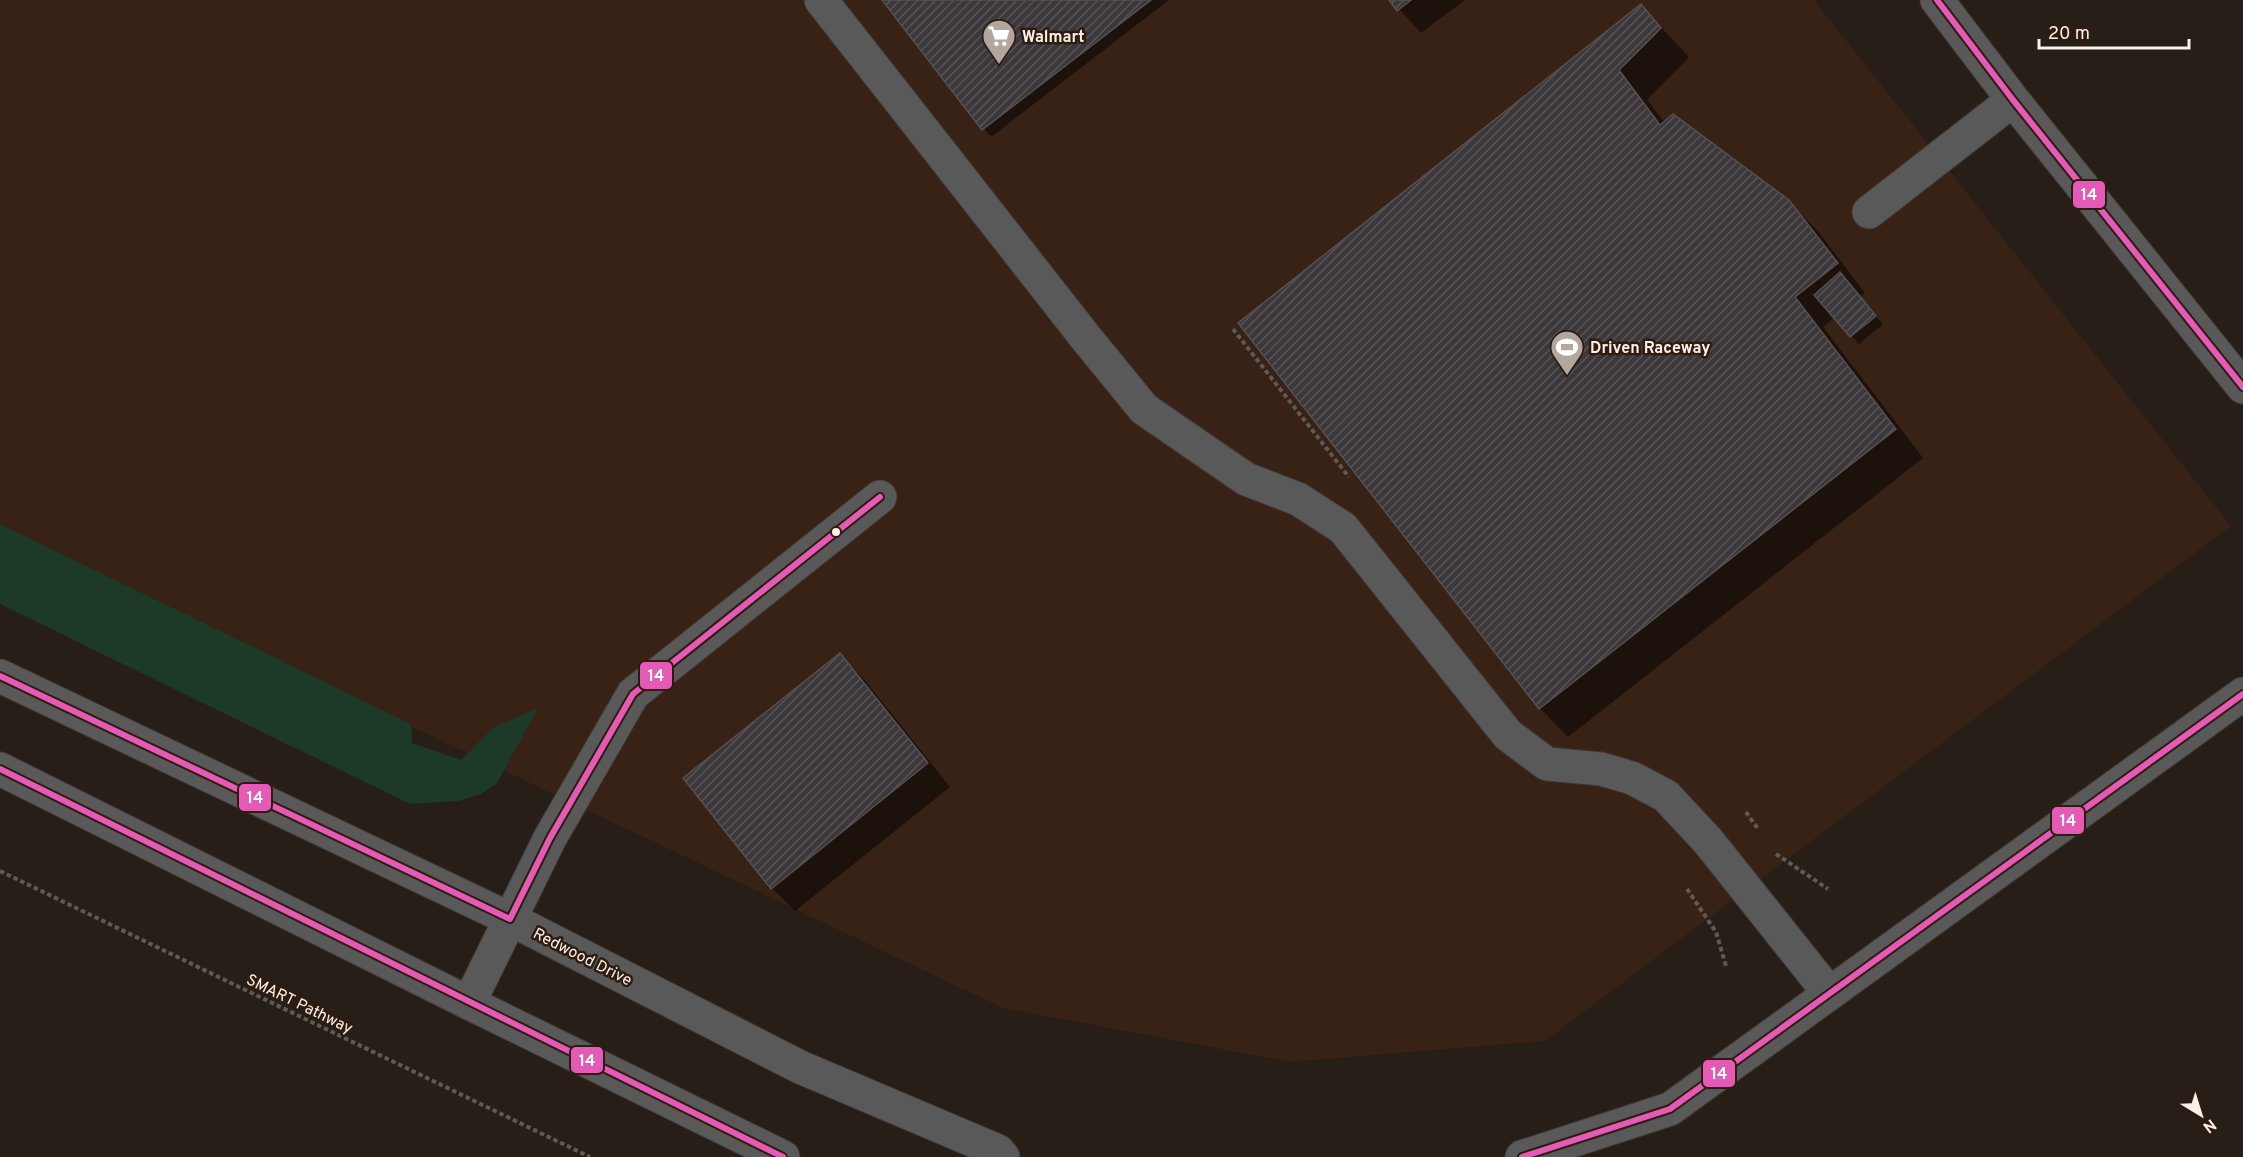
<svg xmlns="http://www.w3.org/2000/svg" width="2243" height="1157" font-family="Overpass,sans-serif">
<defs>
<pattern id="building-hatch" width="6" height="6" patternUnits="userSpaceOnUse" patternTransform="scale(1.5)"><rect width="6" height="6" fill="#3b373a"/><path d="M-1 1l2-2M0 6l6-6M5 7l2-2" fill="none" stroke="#585456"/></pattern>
</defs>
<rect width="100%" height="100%" fill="#281e18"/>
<path fill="#382115" d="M0,0h1814l417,526 -686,515 -254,21 -288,-54 -1003,-477z"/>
<path fill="#1c3a27" d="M0,524l411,200 1,19 49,17 33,-33 44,-19 -41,75 -16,11 -23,7 -48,3 -410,-200z"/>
<path fill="#0007" d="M883,0h286l-178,137z
M1391,0h74l-44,33z
M1641,6l48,51 -42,43 18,23 123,78 29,29 48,63 -5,4 23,27 -24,20 -24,-27 -12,10 100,131 -355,279 -28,-29 -300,-385z
M840,655l23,23 87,109 -155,124 -23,-23z"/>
<path fill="url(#building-hatch)" stroke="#555052" stroke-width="1.5" d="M882,0h269l-169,130z
M1389,0h22l-14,11z
M1641,4l20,24 -42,42 41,55 13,-11 116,86 49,63 -43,34 101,132 -357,280 -301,-386z
M1840,272l36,44 -26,21 -36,-42z
M840,653l88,110 -157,126 -88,-111z"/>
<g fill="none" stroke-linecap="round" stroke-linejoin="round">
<defs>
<path id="minor" d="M821,0l265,338 58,71 102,70 52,20 45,29 165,207 39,29 54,5 31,9 34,18 42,45 121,152
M1937,0l76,100 230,287
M1869,212l144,-112
M0,676l510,243 290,148 198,84 5,6
M0,769l469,234 314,154
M469,1003l81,-165 83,-144 247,-197
M1522,1157l148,-48 573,-415"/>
</defs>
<use href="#minor" stroke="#403833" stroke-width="35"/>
<path stroke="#5d5a59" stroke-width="4" stroke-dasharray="4.5 3" stroke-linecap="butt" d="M1233,329l116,148
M1746,812l12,17
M1776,854l52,35
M0,871l590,286
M1687,889l29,43 10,34"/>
<use href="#minor" stroke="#595959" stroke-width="33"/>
<defs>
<path id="bus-1" d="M1937,0l76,100 230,287
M0,676l510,243
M0,769l783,388
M510,919l40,-81 83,-144 247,-197
M1522,1157l148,-48 573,-415"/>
</defs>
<use href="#bus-1" stroke="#2f1c11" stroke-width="10"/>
<use href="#bus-1" stroke="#e55ab7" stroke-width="6"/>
</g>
<defs>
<symbol id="supermarket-pin" viewBox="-11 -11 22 30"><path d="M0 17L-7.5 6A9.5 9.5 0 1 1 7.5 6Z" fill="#b2a69f" stroke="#2f1c11"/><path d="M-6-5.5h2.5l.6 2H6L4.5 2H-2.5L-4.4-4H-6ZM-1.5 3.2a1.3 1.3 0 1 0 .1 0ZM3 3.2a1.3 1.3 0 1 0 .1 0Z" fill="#fff"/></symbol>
<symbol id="stadium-pin" viewBox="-11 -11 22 30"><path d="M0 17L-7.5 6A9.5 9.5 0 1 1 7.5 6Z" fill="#b2a69f" stroke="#2f1c11"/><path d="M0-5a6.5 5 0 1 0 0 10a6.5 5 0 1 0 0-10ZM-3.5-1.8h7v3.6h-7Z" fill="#fff"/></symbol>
</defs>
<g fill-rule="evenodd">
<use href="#supermarket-pin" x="980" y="17" width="38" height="52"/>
<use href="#stadium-pin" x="1548" y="328" width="38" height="52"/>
</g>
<circle fill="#fcefe7" stroke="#2f1c11" stroke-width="2" cx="836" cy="532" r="5"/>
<g text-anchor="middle" stroke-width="5" stroke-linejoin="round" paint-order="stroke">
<g font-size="16" font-weight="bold" fill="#fcefe7" stroke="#2f1c11" text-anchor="start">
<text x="1022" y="42">Walmart</text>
<text x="1590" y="353">Driven Raceway</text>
</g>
<g font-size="16" fill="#fcefe7" stroke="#2f1c11">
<text transform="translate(583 956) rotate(27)" y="6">Redwood Drive</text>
<text transform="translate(300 1003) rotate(26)" y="6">SMART Pathway</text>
</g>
</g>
<g stroke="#2f1c11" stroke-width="2">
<rect x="2072" y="180" width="34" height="29" rx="6" fill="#e55ab7"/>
<rect x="639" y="661" width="34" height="29" rx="6" fill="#e55ab7"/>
<rect x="238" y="783" width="34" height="29" rx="6" fill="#e55ab7"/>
<rect x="2051" y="806" width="34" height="29" rx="6" fill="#e55ab7"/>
<rect x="570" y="1046" width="34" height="28" rx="6" fill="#e55ab7"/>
<rect x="1702" y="1059" width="34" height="29" rx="6" fill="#e55ab7"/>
</g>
<g font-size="16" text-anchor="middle" font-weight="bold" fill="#fff">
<text x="2089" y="200">14</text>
<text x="656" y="681">14</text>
<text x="255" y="803">14</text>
<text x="2068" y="826">14</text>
<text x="587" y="1066">14</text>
<text x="1719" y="1079">14</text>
</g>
<g transform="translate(2201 1115) rotate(142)" stroke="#2f1c11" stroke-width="4.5" paint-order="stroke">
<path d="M0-4.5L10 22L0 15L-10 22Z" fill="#fcefe7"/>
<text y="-9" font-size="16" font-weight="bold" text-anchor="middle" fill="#fcefe7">N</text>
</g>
<path d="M2039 39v9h150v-9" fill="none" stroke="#fcefe7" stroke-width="3"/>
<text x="2048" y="39" font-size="18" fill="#fcefe7" stroke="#2f1c11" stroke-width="4.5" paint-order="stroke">20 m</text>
</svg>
